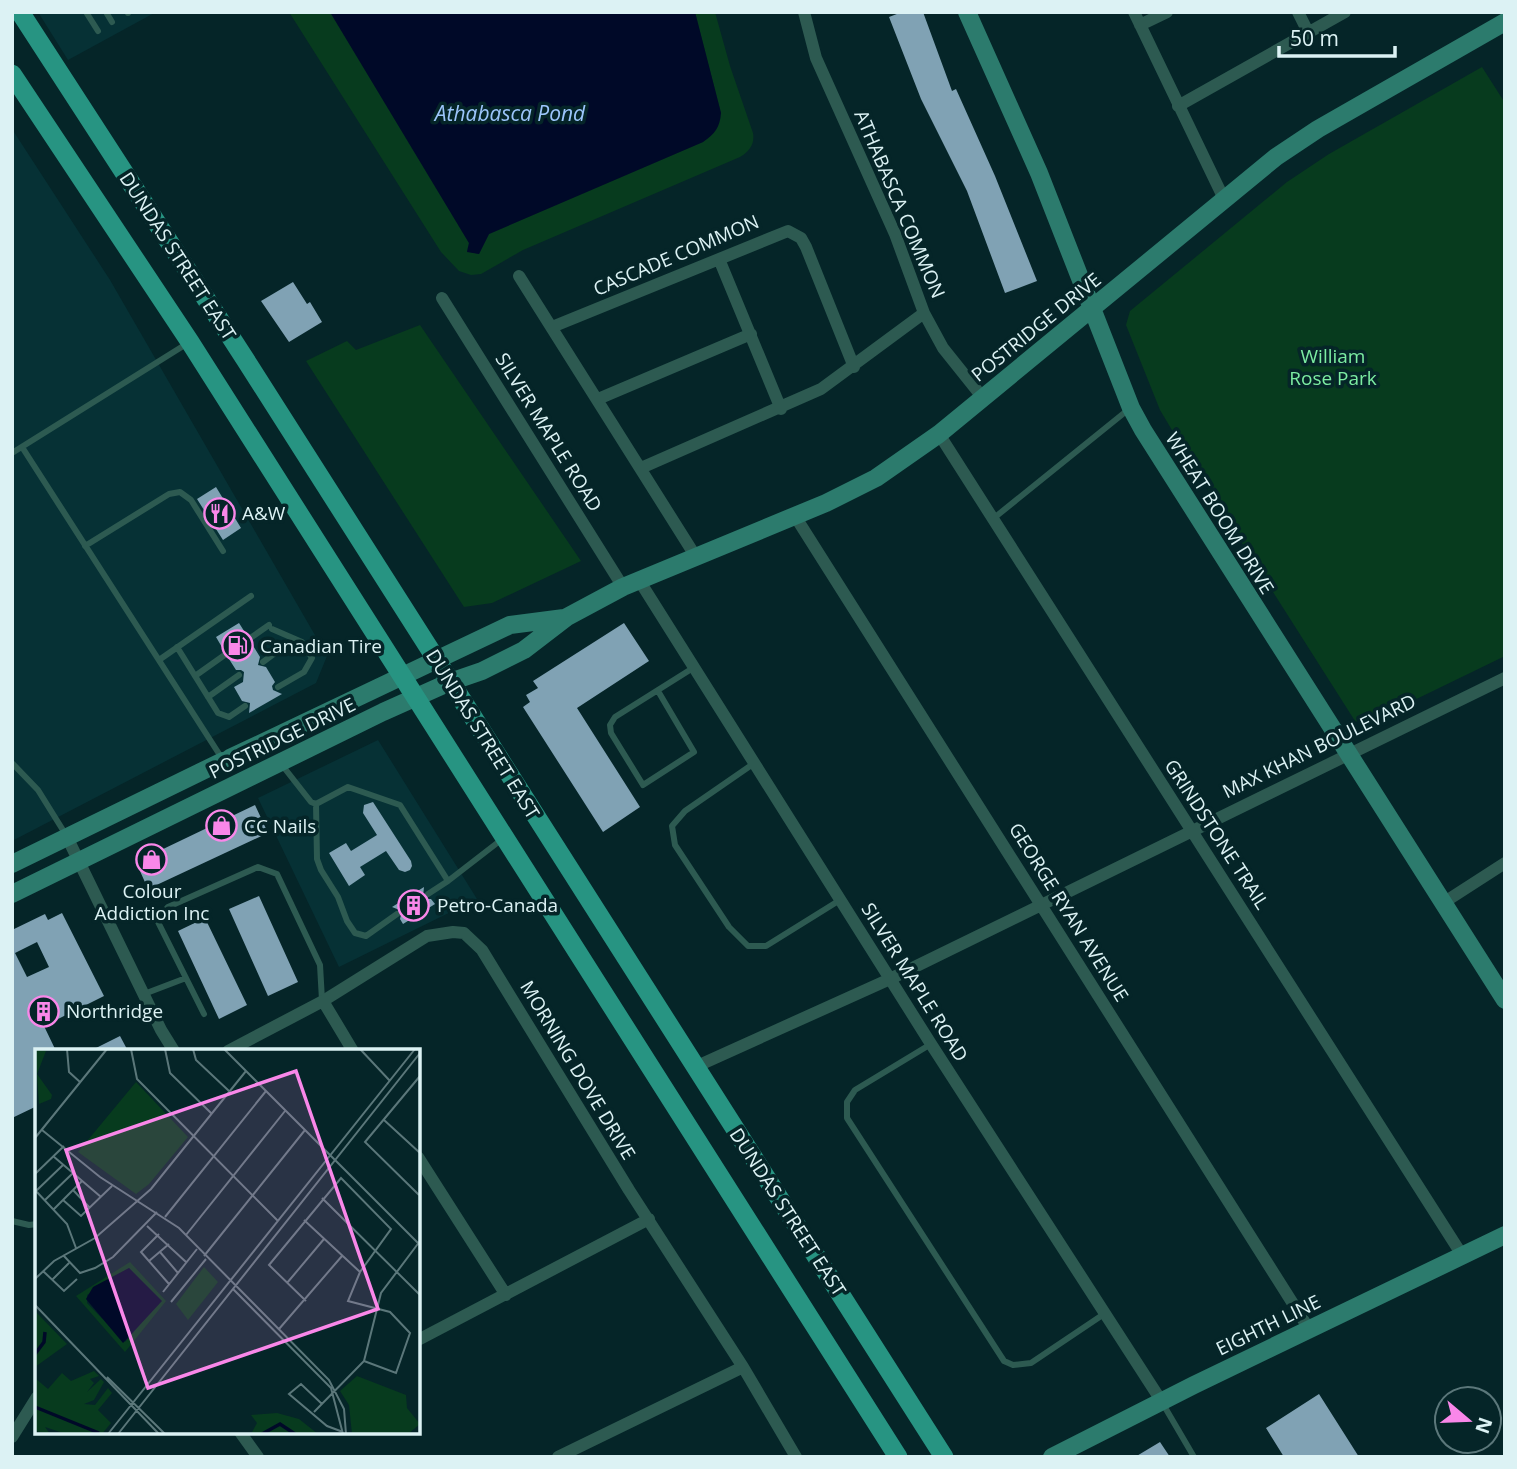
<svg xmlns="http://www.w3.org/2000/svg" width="1517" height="1469" font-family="'Open Sans',sans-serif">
<rect width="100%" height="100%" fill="#052528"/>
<path fill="#063135" d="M38,12h118l-88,48z
M12,129l98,151 217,376 -11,27 -304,158z
M378,740l99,159 -138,68 -81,-169z"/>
<path fill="#073b1e" d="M289,12h41l139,231 -2,8 12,3 10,-20 214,-92 18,-29 -26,-101h20l15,54 23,67c2,12 -4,18 -13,24l-217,93 -42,24 -10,1 -12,-4 -18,-19z
M1482,67l23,36v553l-140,68 -10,-3 -155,-244 -40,-67 -34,-85 4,-14 157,-129 42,-28z
M420,325l161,236 -89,42 -28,4 -158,-246 41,-20 9,9z"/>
<path fill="#000928" d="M330,12h365l26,101c-1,14 -6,21 -18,29l-214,92 -10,20 -12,-2 2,-9z"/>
<path fill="#80a2b4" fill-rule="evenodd" d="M902,12h21l29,79 4,-2 39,87 42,105 -32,12 -38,-102 -46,-92 -32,-82z
M293,282l14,22 3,-2 12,20 -33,20 -28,-41z
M216,487l25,41 -18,12 -26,-41z
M239,623l7,11 -2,8 8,2 8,13 -2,8 8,2 9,15 -3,4 1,4 9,4 -33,19 1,-10 -8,-2 -8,-14 9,-5 1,-10 -3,-2h-5l-7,-11 2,-8 -3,-2h-5l-7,-12z
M624,623l25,38 -72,47 63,99 -37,25 -80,-125 7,-5 -4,-7 12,-7 -5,-7z
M373,802l38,59 1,5 -2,4 -5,2 -6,-2 -13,-19 -26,16 5,8 -16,11 -20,-33 17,-10 5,8 26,-16 -14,-22 1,-8z
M255,805l13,28 -120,56 -12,-27z
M424,887l-1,9 3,3h5l4,5 -32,20 -3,-5 2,-8 -10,-4z
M259,896l39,86 -30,14 -39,-87z
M62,913l42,83 -60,30 12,25h-19v55l-25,12v-188l33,-16 3,6zM37,942l12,25 -22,10 -12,-24z
M205,918l42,87 -28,14 -41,-88z
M120,1036l8,15h-38z
M1319,1394l40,63h-75l-18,-29z
M1160,1442l10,15h-35z"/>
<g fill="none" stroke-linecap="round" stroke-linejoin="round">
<path stroke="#2d5a51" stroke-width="6" d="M86,12l12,19
M106,12l6,10
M128,12v1
M22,447l201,313
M12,453l176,-110
M994,518l135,-109
M85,546l84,-52 11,-2 11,8 32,51
M272,629l30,13 10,16 -8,14 -26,15
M249,639l20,-14
M177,647l41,66 11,4 16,-11
M159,660l92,-64
M263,662l20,-15
M195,676l31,-22
M658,691l36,61 -51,33 -32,-52 -1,-8 5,-8 78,-49
M208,697l31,-22
M12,763l26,27 28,45
M753,764l-68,47 -13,15 3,19 54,82 19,19h18l74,-46
M282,765l29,37 5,2 32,-17 52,18 48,76 53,-41
M316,804l1,55 4,11 17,27 9,24 8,12 11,3 31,-22
M428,894l20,-13
M144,994l42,-16
M204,1014l-47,-94 11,-13 90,-40 19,7 43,91 2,35
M931,1044l-76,46 -8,12v16l157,243 9,4 18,-2 73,-49
M12,1221l17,4 8,-1
M1163,1404l31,53"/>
<path stroke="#2d5a51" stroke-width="12" d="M804,12l12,46 79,176 29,79 19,35 40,50
M1134,12l90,187
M1298,12l10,20
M1140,25l27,-13
M1178,106l167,-94
M719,259l62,150
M519,276l177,281
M442,298l181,289
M552,327l236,-96 13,7 5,9 48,120
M598,399l153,-65
M939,434l523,821
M641,468l180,-79 103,-76
M795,516l514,813
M639,580l292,464 231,358
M67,837l94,193 13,21
M1443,903l62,-40
M323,1001l30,50
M228,1051l95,-50 104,-65 26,-4 11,1 18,17 147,240 114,177 53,90
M695,1067l195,-88 615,-301
M418,1157l88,138
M418,1340l231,-121
M240,1432l18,25
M12,1437l25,-40
M558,1457l185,-90"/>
<path stroke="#2c7b6d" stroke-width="18" d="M967,12l72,161 92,235 12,22 362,570
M230,758l280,-133 54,-7
M12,864l211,-103
M12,894l371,-182 67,-30 32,-11 42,-21 43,-33 56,-30 203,-84 50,-25 63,-44 337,-277 42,-28 187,-107
M1052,1457l142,-72 311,-150"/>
<path stroke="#279482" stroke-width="19" d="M20,12l225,347 699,1098
M12,74l178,268 708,1115"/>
</g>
<defs>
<symbol id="restaurant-ring" viewBox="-11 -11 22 22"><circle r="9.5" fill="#052528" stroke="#f987e9" stroke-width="1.5"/><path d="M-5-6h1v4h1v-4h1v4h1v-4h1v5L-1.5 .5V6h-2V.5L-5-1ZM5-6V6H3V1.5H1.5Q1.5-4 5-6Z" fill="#f987e9"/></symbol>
<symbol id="fuel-ring" viewBox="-11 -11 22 22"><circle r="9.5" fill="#052528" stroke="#f987e9" stroke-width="1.5"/><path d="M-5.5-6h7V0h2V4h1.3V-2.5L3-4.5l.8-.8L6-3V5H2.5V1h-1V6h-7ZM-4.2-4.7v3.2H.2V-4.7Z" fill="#f987e9"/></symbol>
<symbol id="shop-ring" viewBox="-11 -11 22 22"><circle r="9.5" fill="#052528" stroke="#f987e9" stroke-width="1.5"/><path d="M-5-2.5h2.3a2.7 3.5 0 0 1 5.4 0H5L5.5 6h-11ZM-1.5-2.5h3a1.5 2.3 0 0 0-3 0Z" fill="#f987e9"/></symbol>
<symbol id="building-ring" viewBox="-11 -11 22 22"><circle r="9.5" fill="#052528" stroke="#f987e9" stroke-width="1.5"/><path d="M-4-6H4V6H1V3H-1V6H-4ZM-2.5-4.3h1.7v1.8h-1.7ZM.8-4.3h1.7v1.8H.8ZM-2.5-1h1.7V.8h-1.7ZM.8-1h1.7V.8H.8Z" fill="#f987e9"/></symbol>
</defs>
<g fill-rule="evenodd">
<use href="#restaurant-ring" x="202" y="496" width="35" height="35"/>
<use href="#fuel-ring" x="220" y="628" width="35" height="35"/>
<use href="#shop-ring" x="204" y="808" width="35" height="35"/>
<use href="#shop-ring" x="134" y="842" width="35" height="35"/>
<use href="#building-ring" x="396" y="888" width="35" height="35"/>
<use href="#building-ring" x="26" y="994" width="35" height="35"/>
</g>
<g text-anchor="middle" stroke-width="7" stroke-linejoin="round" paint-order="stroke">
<g font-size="19" fill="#dcf2f4" stroke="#052528">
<text transform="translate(900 204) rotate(67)" y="7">ATHABASCA COMMON</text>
<text transform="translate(676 255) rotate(-23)" y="7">CASCADE COMMON</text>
<text transform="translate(178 256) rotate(57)" y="7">DUNDAS STREET EAST</text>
<text transform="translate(1036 327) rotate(-39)" y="7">POSTRIDGE DRIVE</text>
<text transform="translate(549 432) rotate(58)" y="7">SILVER MAPLE ROAD</text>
<text transform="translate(1220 513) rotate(58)" y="7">WHEAT BOOM DRIVE</text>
<text transform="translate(483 734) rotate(58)" y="7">DUNDAS STREET EAST</text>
<text transform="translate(282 738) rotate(-26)" y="7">POSTRIDGE DRIVE</text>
<text transform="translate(1319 746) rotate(-26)" y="7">MAX KHAN BOULEVARD</text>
<text transform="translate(1217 834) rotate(57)" y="7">GRINDSTONE TRAIL</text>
<text transform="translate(1069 912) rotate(58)" y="7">GEORGE RYAN AVENUE</text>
<text transform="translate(915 982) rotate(58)" y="7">SILVER MAPLE ROAD</text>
<text transform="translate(578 1070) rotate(59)" y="7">MORNING DOVE DRIVE</text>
<text transform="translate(788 1212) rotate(57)" y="7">DUNDAS STREET EAST</text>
<text transform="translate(1268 1325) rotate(-26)" y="7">EIGHTH LINE</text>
</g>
<g font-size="19" fill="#7ceca2" stroke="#052528">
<text x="1333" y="363">William<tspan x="1333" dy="22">Rose Park</tspan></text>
</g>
<g font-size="19" fill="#dcf2f4" stroke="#052528" text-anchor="start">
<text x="242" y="520">A&amp;W</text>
<text x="260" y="653">Canadian Tire</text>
<text x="244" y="833">CC Nails</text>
<text x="152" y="898" text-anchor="middle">Colour<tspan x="152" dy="22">Addiction Inc</tspan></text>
<text x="437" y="912">Petro-Canada</text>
<text x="66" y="1018">Northridge</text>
</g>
<g font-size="21" font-style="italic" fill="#9cc5fb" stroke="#052528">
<text x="510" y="121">Athabasca Pond</text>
</g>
</g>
<g transform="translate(35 1049)">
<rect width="385" height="385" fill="#052528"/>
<path d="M0,0l11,2 -9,23 15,21 -1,4 -12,5zM101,33l52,55 -39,47 -13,10 -58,-42zM95,213l36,39 -41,51 -49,-56zM94,219l31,33 -35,41 -38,-39v-8zM169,218l14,15 -30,38 -12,-16zM0,262l32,33 -32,23zM59,322l5,5 -9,3 4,4 -7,9 14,-13 3,3 -10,18 -10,4 11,1 13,-17 4,5 -14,17 13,13 -9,11h-36l-21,-7 5,7 -15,-3v-53l13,11 14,-16 9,8zM322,327l49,19 1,13 13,16 -12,10h-56l-3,-29 -9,-14zM242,364l22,6 19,15h-67l6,-11 -6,-8z" fill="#073b1e" fill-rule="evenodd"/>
<path d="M94,219l33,33 -39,42 -37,-44 7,-12z" fill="#000928"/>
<path fill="none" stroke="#000928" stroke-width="3.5" d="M0,305l9,-12 1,-10M0,358l64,26M227,385l18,-10 15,10"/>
<path fill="none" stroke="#5b777a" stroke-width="2" d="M32,0l2,23 11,10M96,0l6,30 141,142M130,0l5,24 41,40M158,0l3,11 33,31M189,0l196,196M325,0l30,32M349,71l36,33M7,81l58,47 79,51 150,152 15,29 2,25M0,89l72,-89M18,107l48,41M0,125l29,-28M0,141l32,34 9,24M38,141l17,18M1,142l27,-26M384,146l-54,-53 55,-66M287,149l98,97M10,151l28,-27M28,151l18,16 31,-30M18,161l29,-29M130,168l101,-126M269,171l56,52M112,177l39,36M124,185l-18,18 28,32M151,186l99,-124M125,203l18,21M28,206l17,18 15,-5 18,-11 44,-45M169,207l101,-126M114,212l20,-17M8,222l21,20 13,-12M0,230l19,-18 41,-23 56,-49 95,-118M17,231l17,-17M252,234l37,-44M198,240l98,99 12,46M128,243l34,-43M271,252l-37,-36 72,-87 50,51 -31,43 -12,29 42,11 20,21 -14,40 -32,-12M136,253l35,-43M0,256l124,129M244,280l63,-73M72,328l58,57M287,355l-21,-20 -12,10 38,32 16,6M279,363l50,-51 17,-68 39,-52M73,385l307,-385M83,385l302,-381"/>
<path fill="#f987e9" fill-opacity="0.15" stroke="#f987e9" stroke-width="3.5" d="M261,22l82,238 -230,79 -82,-238z"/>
<rect width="385" height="385" fill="none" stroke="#dcf2f4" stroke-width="3.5"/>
</g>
<rect width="1517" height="1469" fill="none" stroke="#dcf2f4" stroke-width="28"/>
<g transform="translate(1468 1420) rotate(109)"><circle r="33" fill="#052528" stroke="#5b777a" stroke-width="2"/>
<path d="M0-5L12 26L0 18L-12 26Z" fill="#f987e9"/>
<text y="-10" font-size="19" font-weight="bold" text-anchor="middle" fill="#dcf2f4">N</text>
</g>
<path d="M1279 46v10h116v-10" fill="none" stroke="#dcf2f4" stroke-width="3.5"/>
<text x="1290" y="46" font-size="21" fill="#dcf2f4" stroke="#052528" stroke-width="5" paint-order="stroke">50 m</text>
</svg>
